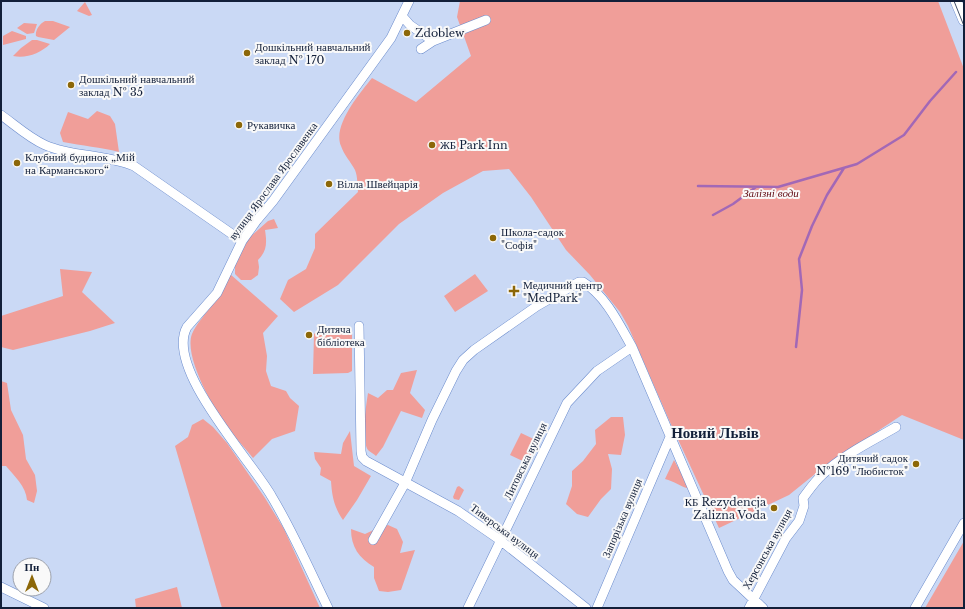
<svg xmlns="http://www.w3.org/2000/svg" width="965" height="609" font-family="'Libre Baskerville',serif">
<rect width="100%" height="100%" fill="#cad9f5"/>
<path fill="#f09e99" d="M460,1h478l26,68v371l-62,-25 -77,51 -36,29 -70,33 -50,-108 -41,-94 -8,-14 -30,-37 -24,-25 -35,-53 -22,-28 -26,2 -40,22 -44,31 -61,61 -44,27 -14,-13 8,-19 18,-11 9,-21v-14l43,-42c-1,-7 0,-15 -3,-22 -4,-8 -11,-15 -14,-24 -9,-20 19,-53 31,-68l44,24 55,-46 -14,-39z
M85,2l7,13 -3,1 -12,-5z
M45,21h8l17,6 -16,13 -16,-3 -2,-1c-1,-5 3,-12 9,-15z
M24,23l13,1 -3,9 -7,1 -10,-6z
M12,31l14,5v3l-23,6v-9z
M32,40h5l13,4c-9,9 -24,15 -37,12l8,-8z
M97,111l13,5 5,8 4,28c-18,-5 -37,-6 -56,-10l-3,-9 8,-21 20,7z
M274,219l4,9 -13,2c2,13 2,21 -7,30l1,7 -1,8 -7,5h-10l-6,-6v-10l14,-26 19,-17z
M60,269l32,3 -10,20 33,31 -25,8 -77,19 -12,-3v-31l62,-20z
M230,274l48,42 -15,17 4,23 -1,15 5,15 15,5 4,7 9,8 -4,25 -23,8 -19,19c-7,-9 -15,-17 -22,-26 -15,-18 -48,-75 -39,-98 4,-10 13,-19 19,-28 7,-10 13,-21 19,-32z
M475,274l13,17 -33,21 -11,-16z
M317,331h35v40l-4,2 -35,1 1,-40z
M417,370l-7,23 15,17 -3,8 -21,-7 -18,36 -7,9c-2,-2 -6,-4 -8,-6 -7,-10 -2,-45 0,-57l10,5 9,-8h6l8,-17z
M1,381l6,2 4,27 12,25 3,24 9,16 2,16 -3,12 -7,-3c-1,-14 -13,-24 -21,-34h-5z
M611,417h12l2,18 -4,20 -13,-1 4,15 -1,20 -10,10 -13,18 -11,-3 -11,-10 6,-18v-15l11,-10 13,-17 -1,-14z
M203,419l10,8 14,16 38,55 19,31 36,79h-98l-47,-162 13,-9 4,-12z
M350,431l4,35 17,10 -14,24 -14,20c-9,-13 -11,-24 -12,-39l-11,-6 1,-7 -6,-9 -1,-7 27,2 2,-11z
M521,433l19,9 -11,22 -19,-9z
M674,460l16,29c-9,-2 -16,-8 -25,-10z
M459,486l5,4 -5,10 -5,-1 -1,-2 4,-10z
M388,525l9,4 6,13 -3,11 15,-3 -14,40 -13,2 -9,-1 -5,-13v-11c-15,-9 -23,-20 -23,-38l14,5 15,-7z
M964,541v67h-39z
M177,587l5,21h-46l-1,-9z"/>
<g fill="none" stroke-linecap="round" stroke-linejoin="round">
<path stroke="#a268b6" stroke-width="2.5" d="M698,186l80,1 79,-23 47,-29 26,-34 26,-29
M713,215l20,-11 23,-17
M796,347l6,-57 -3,-31 13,-33 15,-31 17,-27"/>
<defs>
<path id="minor" d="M402,16l8,9 23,16
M421,49l12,-8 53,-21
M1,115c14,10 28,23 44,30 27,12 60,9 89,21l108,75
M359,326l2,125 1,6 4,4 92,50 42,29 86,68
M373,540l32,-57 27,-63 24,-49 7,-11 11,-10 63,-44 42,-24h4c23,14 36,42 49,65l96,224 5,9 30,28
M1,587l43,21
M328,608c-18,-37 -35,-76 -56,-111 -20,-36 -108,-129 -85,-170l30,-34 25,-52 15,-21 16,-19 118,-163 18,-37
M468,608l99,-205 30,-32 35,-24
M597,608l73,-171
M749,608l37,-70 13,-17 5,-15 -1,-8c6,-8 12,-17 20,-24 20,-19 49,-33 73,-47
M915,608l49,-85"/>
<path id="major" d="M956,1l8,19"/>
</defs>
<use href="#minor" stroke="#6a8bcc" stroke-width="10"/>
<use href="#major" stroke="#6a8bcc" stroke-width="12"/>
<use href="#minor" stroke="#fff" stroke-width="9"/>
<use href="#major" stroke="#fff" stroke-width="11"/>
<path stroke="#414e69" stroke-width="1" d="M954,1l10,25"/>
</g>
<g fill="#8c6708" stroke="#f9f9f9" stroke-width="1.5">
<circle cx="407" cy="33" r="4"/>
<circle cx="247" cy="53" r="4"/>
<circle cx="71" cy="85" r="4"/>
<circle cx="239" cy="125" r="4"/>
<circle cx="432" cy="145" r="4"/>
<circle cx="17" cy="163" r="4"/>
<circle cx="329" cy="184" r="4"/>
<circle cx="493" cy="238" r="4"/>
<path d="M512 285h4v4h4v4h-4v4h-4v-4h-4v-4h4z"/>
<circle cx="309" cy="335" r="4"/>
<circle cx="916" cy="464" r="4"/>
<circle cx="774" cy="508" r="4"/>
</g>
<g text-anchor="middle" stroke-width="4" stroke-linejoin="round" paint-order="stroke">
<g font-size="11" fill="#121f39" stroke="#f9f9f9" text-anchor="start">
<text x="415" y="37">Zdoblew</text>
<text x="255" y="51">Дошкільний навчальний<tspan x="255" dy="13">заклад № 170</tspan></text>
<text x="79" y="83">Дошкільний навчальний<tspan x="79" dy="13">заклад № 35</tspan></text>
<text x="247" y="129">Рукавичка</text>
<text x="440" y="149">ЖБ Park Inn</text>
<text x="25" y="161">Клубний будинок „Мій<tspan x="25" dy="13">на Карманського“</tspan></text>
<text x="337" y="188">Вілла Швейцарія</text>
<text x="501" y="236">Школа-садок<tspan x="501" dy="13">"Софія"</tspan></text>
<text x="523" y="289">Медичний центр<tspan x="523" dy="13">"MedPark"</tspan></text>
<text x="317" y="333">Дитяча<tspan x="317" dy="13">бібліотека</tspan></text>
<text x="908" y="462" text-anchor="end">Дитячий садок<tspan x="908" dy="13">№169 "Любисток"</tspan></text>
<text x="766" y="506" text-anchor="end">КБ Rezydencja<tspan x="766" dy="13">Zalizna Voda</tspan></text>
</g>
<g font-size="11" fill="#121f39" stroke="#f9f9f9">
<text transform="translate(273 181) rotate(-54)" y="4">вулиця Ярослава Ярославенка</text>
<text transform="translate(525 461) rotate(-64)" y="4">Литовська вулиця</text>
<text transform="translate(622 518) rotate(-67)" y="4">Запорізька вулиця</text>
<text transform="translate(505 531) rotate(37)" y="4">Тиверська вулиця</text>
<text transform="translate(767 549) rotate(-61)" y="4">Херсонська вулиця</text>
</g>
<g font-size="11" font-style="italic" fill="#620c14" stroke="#f9f9f9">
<text x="771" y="197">Залізні води</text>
</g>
<g font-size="15" font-weight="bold" fill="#121f39" stroke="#f9f9f9">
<text x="715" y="438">Новий Львів</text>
</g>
</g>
<rect width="965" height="609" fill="none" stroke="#121f39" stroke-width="4"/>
<g transform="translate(32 577)"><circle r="19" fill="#f9f9f9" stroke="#9da2ac"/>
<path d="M0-3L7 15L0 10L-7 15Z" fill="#8c6708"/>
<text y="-6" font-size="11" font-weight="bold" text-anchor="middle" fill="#121f39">Пн</text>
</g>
</svg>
